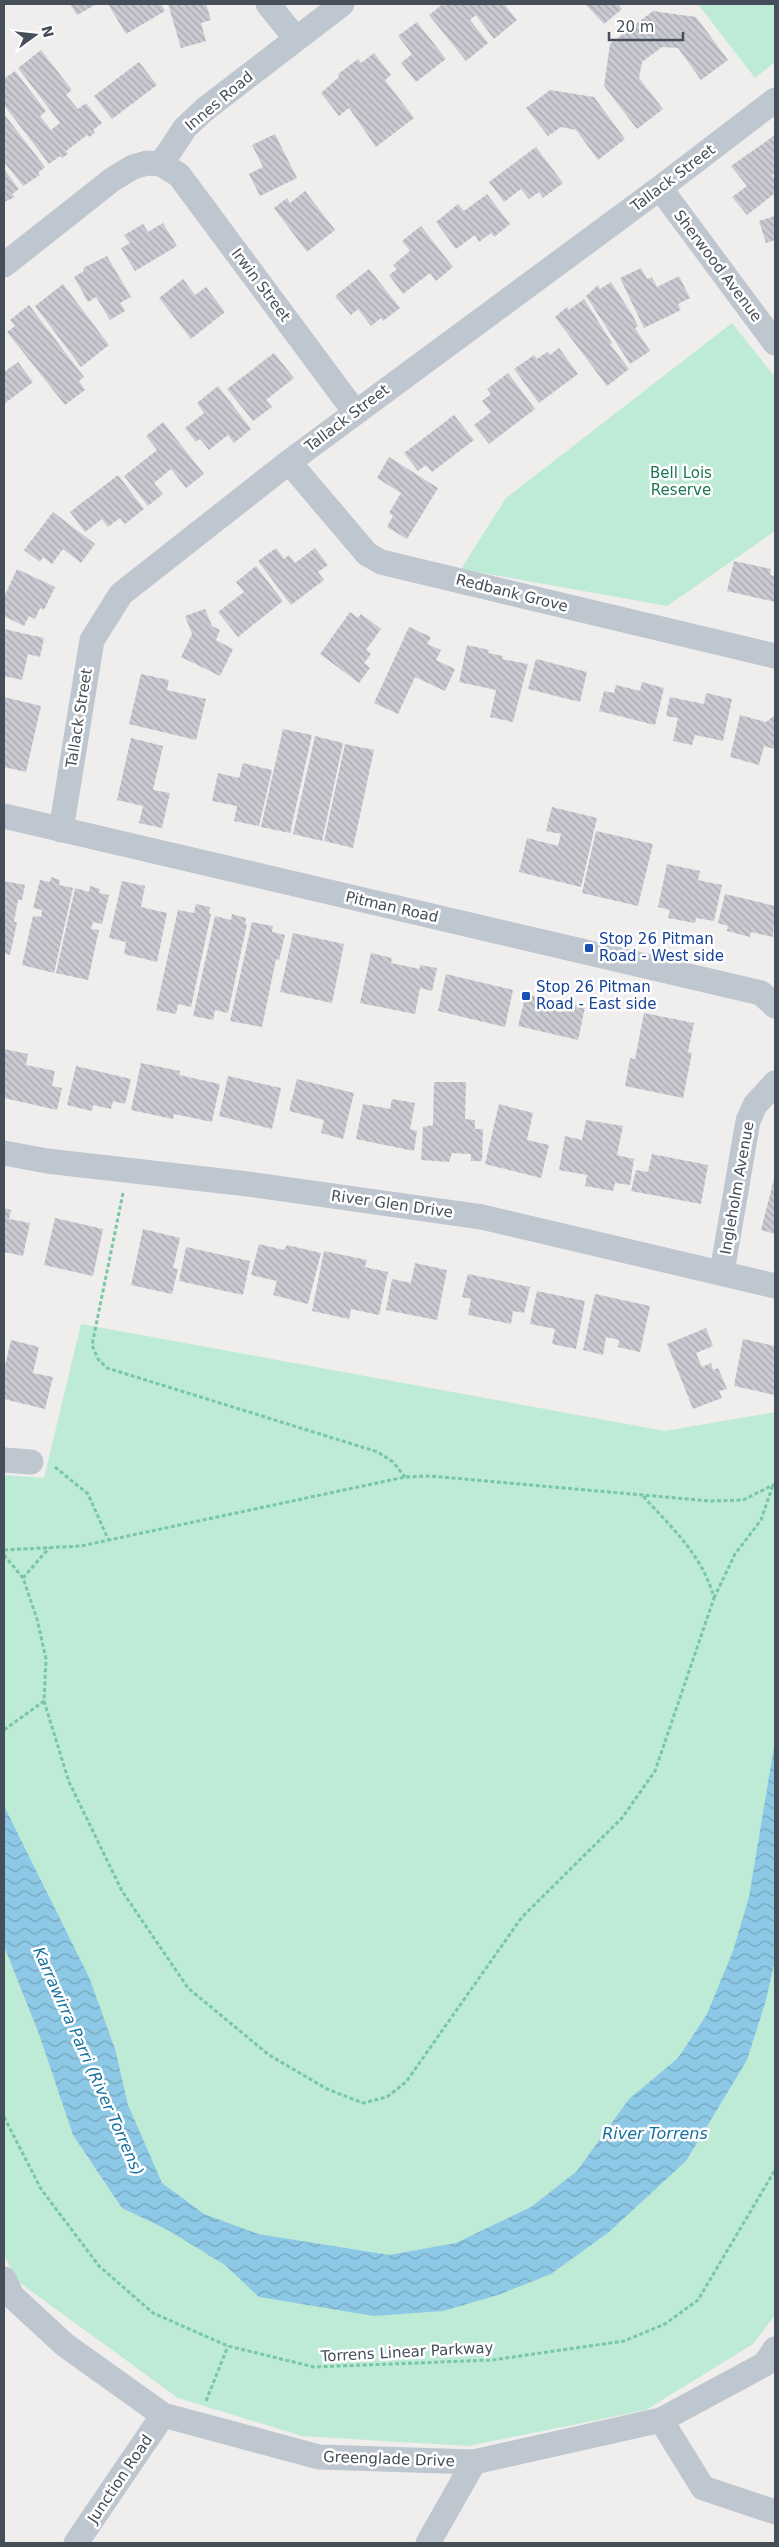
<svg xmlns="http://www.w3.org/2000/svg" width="779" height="2547" font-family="'DejaVu Sans',sans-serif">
<defs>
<pattern id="water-waves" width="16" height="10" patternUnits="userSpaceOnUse" patternTransform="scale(1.25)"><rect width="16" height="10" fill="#8dc9e6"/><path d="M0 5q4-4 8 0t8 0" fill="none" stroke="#75a5bd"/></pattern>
<pattern id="building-back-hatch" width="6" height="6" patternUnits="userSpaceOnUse" patternTransform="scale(1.25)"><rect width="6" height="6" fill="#cacbd2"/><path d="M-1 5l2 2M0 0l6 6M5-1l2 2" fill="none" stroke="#a6a7ad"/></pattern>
</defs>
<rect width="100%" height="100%" fill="#f0eded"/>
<path fill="#bdebd5" d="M698,4h77v58l-20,16z
M732,323l43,54v154l-108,75 -206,-37 45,-71z
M81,1324l584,107 110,-19v903l-22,29 -107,66 -178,36 -166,-10 -124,-38 -162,-118 -12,-26v-779l40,3z"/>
<path fill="url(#water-waves)" d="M775,1741v219l-9,40 -19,60 -61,101 -77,71 -58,42 -53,21 -55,16 -69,5 -115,-19 -34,-32 -57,-35 -46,-22 -49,-73 -34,-101 -35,-88v-140l85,171 26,72 13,56 34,78 42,31 54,20 131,21 67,-12 75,-36 46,-36 52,-72 49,-41 29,-44 26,-63 16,-54z"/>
<path fill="url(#building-back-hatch)" d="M70,4h27l-20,11z
M108,4h53l4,7 -39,23z
M168,4h38l5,16 -10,3 5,18 -25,7z
M443,4l1,2 3,-2h57l13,16 -23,19 -18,-24 -6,5 18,23 -22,18 -37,-46z
M585,4h33l4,5 -18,15z
M653,11l43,6 32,43 -27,20 -23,-32 -16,-1 -20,15 -3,16 24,31 -26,20 -33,-43 6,-42z
M417,22l29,37 -30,23 -15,-19 11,-9 -14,-18z
M41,50l31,40 -6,5 12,14 8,-6 16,20 -9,7 2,3 -6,4 -2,-2 -21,16 2,3 -6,4 -2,-2 -11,8 -45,-59v-26l11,-8 31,40 -6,5 11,14 9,-7 -42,-55z
M374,53l17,22 -6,5 29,38 -38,29 -27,-39 -10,8 -18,-23 18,-16 -1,-3 20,-15 3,4z
M139,62l18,23 -45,34 -18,-23z
M550,90l44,7 31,42 -27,21 -22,-30 -15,-3 -13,9 -22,-28z
M4,114l41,53 -7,6 2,2 -17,11 -19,-24z
M275,134l22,44 -37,18 -11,-22 14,-7 -11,-22z
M775,135v38l-3,2 3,4v14l-28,22 -15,-18 15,-11 -16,-20z
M536,147l27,36 -20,15 -4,-6 -10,7 -8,-10 -17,13 -15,-20z
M4,169l15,20 -7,5 3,3 -11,5z
M305,191l30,39 -28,22 -33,-44 13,-10 3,5z
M487,194l23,30 -16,13 -3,-4 -12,9 -4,-7 -19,14 -20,-27 22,-18 6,7z
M775,216v24l-9,3 -7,-22z
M163,223l14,23 -42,25 -14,-23 9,-5 -6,-8 19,-11 5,8z
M421,226l32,41 -17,14 -6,-8 -27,21 -14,-19 8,-6 -4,-4 17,-14 -8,-10z
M107,256l24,41 -11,6 5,8 -15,9 -14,-23 -8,5 -14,-25 10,-6 -1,-3z
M641,268l6,11 5,-2 5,10 22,-11 11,22 -12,6 3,6 -37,18 -24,-50z
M369,269l31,39 -17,13 -2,-3 -10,8 -13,-17 -7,6 -16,-19z
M183,279l12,16 11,-8 19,25 -34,27 -32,-41z
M611,282l22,34 5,10 -3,2 15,23 -20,13 -44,-68 12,-11 2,4z
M63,284l46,61 -28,22 -46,-61z
M584,299l28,44 -2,1 19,25 -22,17 -52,-69 12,-10 2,3z
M29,305l55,72 -5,4 6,9 -20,15 -58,-73 8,-6 -5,-6z
M559,348l19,26 -39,29 -25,-34 20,-14 3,4 10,-7 3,3z
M274,353l20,25 -28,22 6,7 -19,14 -26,-32z
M18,362l15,20 -29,22v-32z
M508,373l27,36 -46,35 -15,-19 17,-13 -9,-11 9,-7 -4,-5z
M218,386l33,43 -17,14 -6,-8 -19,15 -9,-11 -4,3 -11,-14 19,-15 -7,-10z
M454,415l20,25 -42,32 -6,-7 -8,6 -14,-18z
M163,422l41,52 -18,14 -15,-19 -17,14 9,11 -15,12 -24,-30 33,-26 -11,-14z
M389,457l49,31 -31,51 -20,-12 6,-11 -4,-3 12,-20 -24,-15z
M118,475l26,34 -19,15 -5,-6 -12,9 -6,-8 -17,13 -15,-20z
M53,512l42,32 -14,19 -18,-14 -11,15 -9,-7 -3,5 -16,-12z
M276,548l8,11 5,-4 6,8 20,-15 13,17 -10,7 6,8 -33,25 -33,-44z
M734,561l37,8 -1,6 5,1v26l-48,-11z
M256,566l27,35 -45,36 -20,-25 26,-20 -8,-10z
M17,569l38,18 -11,23 -4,-2 -5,11 -6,-3 -5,10 -20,-10v-19z
M205,609l7,17 8,4 -4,10 17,9 -13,27 -39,-19 11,-23 -7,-18z
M350,612l8,6 3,-4 20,15 -15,21 5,4 -7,9 6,5 -11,15 -39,-29z
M409,627l22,10 -4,7 14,6 -5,10 19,9 -10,22 -30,-14 -17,37 -24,-11z
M4,629l40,9 -4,19 -12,-3 -6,26 -18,-4z
M467,645l22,5 -1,3 15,3 -1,3 26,5 -15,58 -23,-5 6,-27 -37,-8z
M536,659l51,13 -7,30 -52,-13z
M141,674l28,6 -2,10 39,9 -10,41 -67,-16z
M642,682l22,6 -9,37 -56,-14 5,-20 10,2 2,-8 24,6z
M706,693l26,6 -9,42 -28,-6 -3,10 -19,-4 5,-23 -12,-2 4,-19 34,7z
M4,697l37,9 -15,66 -22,-5z
M740,715l26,7 9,-7v34l-11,-3 -5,19 -29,-8z
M283,729l29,6 -22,98 -29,-6z
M315,736l28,7 -21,98 -29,-7z
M131,738l32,8 -10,44 17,3 -8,35 -23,-5 4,-17 -26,-6z
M345,744l29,6 -21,98 -29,-7z
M243,763l29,7 -13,56 -25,-5 3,-15 -25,-5 6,-28 21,5z
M552,807l45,11 -16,69 -62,-15 8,-34 31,8 3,-12 -15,-3z
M596,831l57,13 -15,62 -56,-13z
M667,864l33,7 -2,9 24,5 -8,36 -18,-3 -1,5 -27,-5 2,-8 -12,-3z
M51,877l9,3 -1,5 14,3 -19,85 -32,-8 11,-49 8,1 1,-7 -9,-2 7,-28 10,2z
M4,881l21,4 -3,15h-4l-4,22h3l-7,33 -6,-2z
M122,881l23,5 -4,21 26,6 -10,49 -33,-8 2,-12 -17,-4z
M90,886l10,3 -1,4 10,2 -7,29 -9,-2 -2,7 8,1 -11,50 -32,-7 19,-85 14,4z
M725,894l50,12 -2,31 -22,-5 -1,5 -23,-6 1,-5 -10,-3z
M196,904l14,3 -1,7h2l-20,93 -13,-3 -2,10 -20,-4 22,-100 16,3z
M232,914l14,4 -1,6h2l-19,89 -13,-3 -2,10 -20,-4 22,-100 16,4z
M252,922l21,4 -1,6 13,3 -6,25 -3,-1 -14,68 -32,-6z
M293,933l51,11 -12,59 -52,-11z
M371,953l21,5 -1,5 29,6v-4l17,3 -5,23 -12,-3 -5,26 -55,-11z
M446,974l67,16 -8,37 -67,-16z
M526,994l59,13 -7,33 -60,-14z
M644,1013l50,10 -6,29 4,1 -9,45 -58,-12 5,-28 5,1z
M4,1049l24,5 -2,11 29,6 -3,15 10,2 -5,22 -53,-12z
M141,1063l39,8 -1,4 41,9 -8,38 -38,-8 -1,5 -42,-9z
M76,1066l55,13 -6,25 -12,-3 -2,8 -18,-4 -1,6 -25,-6z
M228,1076l53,12 -9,41 -53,-13z
M297,1079l57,14 -11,46 -22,-6 3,-13 -35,-9z
M434,1082h32l-1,37 10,1v9h8l-1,32h-11v-7l-19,-1 -3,9 -28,-2 2,-33 10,-2z
M392,1099l23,4 -5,26 7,2 -3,20 -58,-12 7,-35 27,5z
M499,1104l34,9 -6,27 22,5 -8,33 -56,-14z
M586,1120l37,6 -6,29 17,4 -4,26 -15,-2 -2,8 -28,-5 2,-11 -28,-5 6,-34 17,4z
M652,1154l56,11 -7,39 -70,-13 5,-21 12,2z
M775,1175v59l-14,-4z
M4,1208l7,2 -2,9 21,4 -7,33 -19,-4z
M55,1218l48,11 -10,47 -49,-11z
M143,1229l37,9 -7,30 5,1 -6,25 -41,-9z
M259,1244l25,6 3,-5 34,8 -13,51 -35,-9 4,-14 -26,-6z
M186,1247l64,14 -7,34 -64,-14z
M324,1251l43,9 -2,7 23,5 -9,43 -28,-6 -2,10 -37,-8z
M415,1263l32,7 -10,50 -51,-10 6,-31 19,4z
M468,1274l62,13 -6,26 -11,-2 -2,13 -43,-9 3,-16 -9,-2z
M537,1291l48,10 -9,48 -24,-5 3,-15 -25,-5z
M595,1294l55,12 -10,46 -22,-5 1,-7 -13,-3 -3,18 -20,-5z
M706,1328l7,18 -17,7 6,14 9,-4 2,7 5,-2 9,21 -8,2 3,7 -29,11 -26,-65z
M743,1339l32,7v49l-41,-9z
M11,1340l28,7 -6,26 20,4 -8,32 -41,-10v-29z"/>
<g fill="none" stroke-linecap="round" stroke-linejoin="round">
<path stroke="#78c7a9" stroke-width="3" stroke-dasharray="4 2.5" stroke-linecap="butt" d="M123,1193l-31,152 6,14 9,9 271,84 15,10 12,15
M55,1467l33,27 20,45
M4,1550l77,-4 324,-69 25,-1 280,25 33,-1 32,-16
M4,1555l19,23 14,41 9,40 -2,42 -40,29
M23,1578l26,-30
M714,1598l21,-44 26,-34 12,-35
M44,1701l25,81 53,109 66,97 81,67 58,34 36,14 24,-6 19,-15 116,-165 100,-99 33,-47 59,-173c-11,-42 -42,-70 -71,-102
M4,2117l37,72 58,77 54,47 75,33 86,21 178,-7 132,-19 41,-17 33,-24 77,-130
M206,2401l22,-55"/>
<path stroke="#bec6cf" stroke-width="25" d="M268,4l28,35
M161,164l18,11 176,237
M660,188l115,155
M4,265l109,-86 20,-12 14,-4 14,1 24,-36 19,-18 138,-106
M289,462l78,92 14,8 394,94
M4,816l757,177 14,13
M61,830l31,-190 29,-46 168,-132 371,-274 115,-88
M4,1153l43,8 201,23 234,33 293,69
M722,1272l26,-151 7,-16 20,-22
M4,1460l27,2
M4,2279l8,17 53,49 98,70 156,42 155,5 187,-42 104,-56 10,-15
M661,2420l42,68 72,24
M76,2543l87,-128
M428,2543l46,-81"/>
</g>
<g fill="#1a4fb4" stroke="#fff" stroke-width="2">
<rect x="584" y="943" width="10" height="10" rx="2.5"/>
<rect x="521" y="991" width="10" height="10" rx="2.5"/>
</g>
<g text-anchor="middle" stroke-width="5" stroke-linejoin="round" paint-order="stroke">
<g font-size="15" fill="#464e59" stroke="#fff">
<text transform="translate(219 101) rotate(-40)" y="5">Innes Road</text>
<text transform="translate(673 178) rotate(-37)" y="5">Tallack Street</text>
<text transform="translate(718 266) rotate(53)" y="5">Sherwood Avenue</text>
<text transform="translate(261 285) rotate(53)" y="5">Irwin Street</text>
<text transform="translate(347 418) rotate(-37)" y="5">Tallack Street</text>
<text transform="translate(512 593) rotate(14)" y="5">Redbank Grove</text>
<text transform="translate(79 718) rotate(-81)" y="5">Tallack Street</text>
<text transform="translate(392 907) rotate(13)" y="5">Pitman Road</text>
<text transform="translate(737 1188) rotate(-80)" y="5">Ingleholm Avenue</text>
<text transform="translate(392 1204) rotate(8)" y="5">River Glen Drive</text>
<text transform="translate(407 2352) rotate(-3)" y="5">Torrens Linear Parkway</text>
<text transform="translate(389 2459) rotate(2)" y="5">Greenglade Drive</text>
<text transform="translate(120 2479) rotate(-56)" y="5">Junction Road</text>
</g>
<g font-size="15" fill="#1c7654" stroke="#fff">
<text x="681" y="478">Bell Lois<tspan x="681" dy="17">Reserve</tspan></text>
</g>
<g font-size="15" fill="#164399" stroke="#fff" text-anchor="start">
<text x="599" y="944">Stop 26 Pitman<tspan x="599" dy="17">Road - West side</tspan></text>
<text x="536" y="992">Stop 26 Pitman<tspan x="536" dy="17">Road - East side</tspan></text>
</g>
<g font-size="16" font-style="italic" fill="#15719e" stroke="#fff">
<text transform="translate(89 2061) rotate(66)" y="6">Karrawirra Parri (River Torrens)</text>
<text x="655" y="2139">River Torrens</text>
</g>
</g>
<rect width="779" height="2547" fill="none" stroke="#464e59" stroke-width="10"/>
<g transform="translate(35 35) rotate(75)" stroke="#ffffff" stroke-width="4" paint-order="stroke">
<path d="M0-4L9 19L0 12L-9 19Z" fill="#464e59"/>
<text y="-8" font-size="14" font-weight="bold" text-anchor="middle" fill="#464e59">N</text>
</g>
<path d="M609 32v8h74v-8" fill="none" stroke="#464e59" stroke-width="2.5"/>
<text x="616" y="32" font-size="15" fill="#464e59" stroke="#ffffff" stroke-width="4" paint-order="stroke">20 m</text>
</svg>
